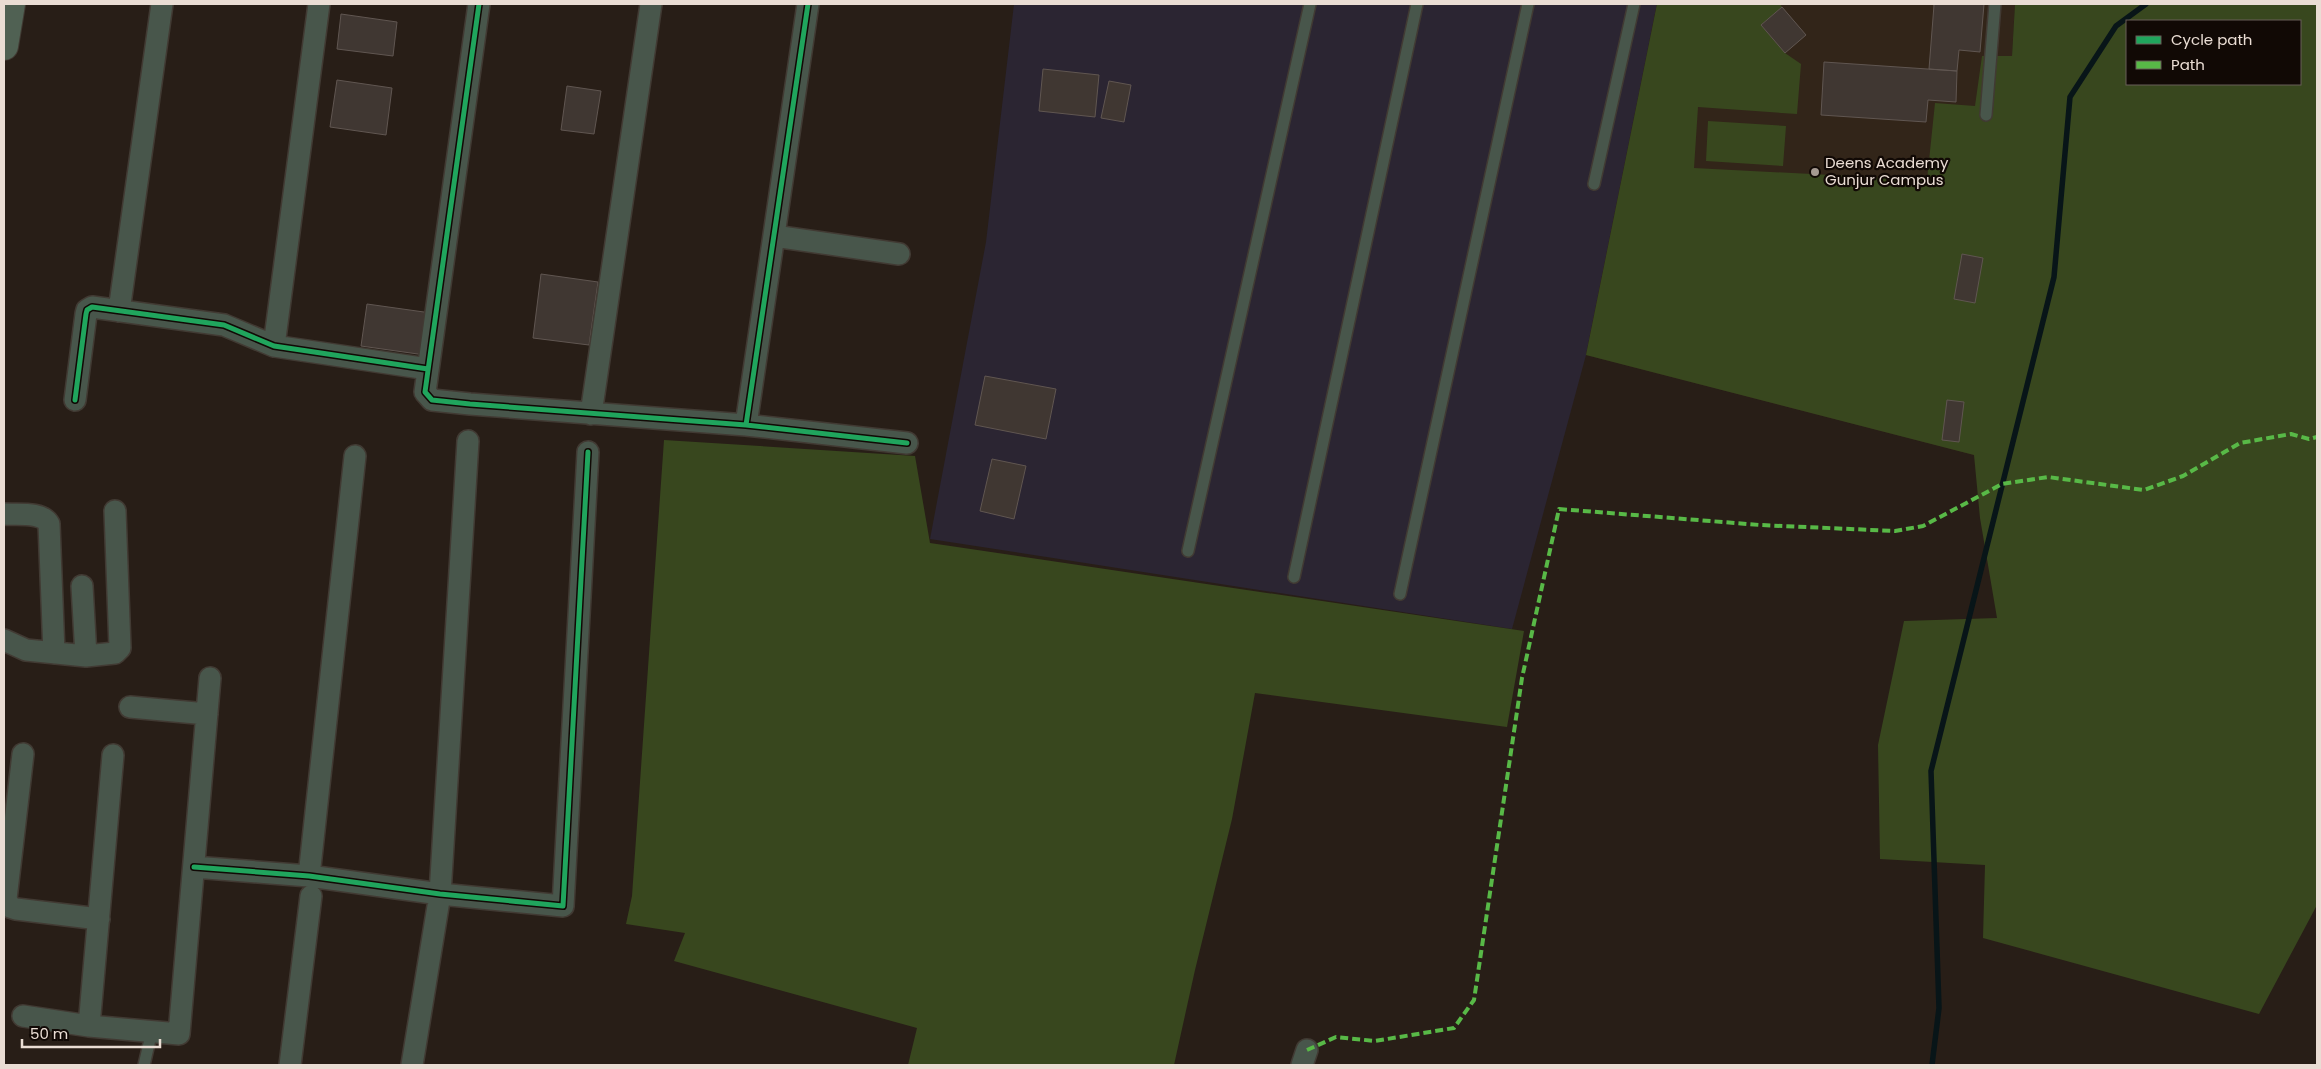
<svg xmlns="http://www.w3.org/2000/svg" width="2321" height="1069" font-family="Poppins,sans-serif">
<rect width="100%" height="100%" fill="#281e17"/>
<path fill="#2b2532" d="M1014,4h643l-71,351 -74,274 -582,-90 56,-297z"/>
<path fill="#322519" d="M1657,4h358l-3,52 -38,399 -388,-100z"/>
<path fill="#38471e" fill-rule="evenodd" d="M1657,4h123l2,3 -21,18 24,28 16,11 -4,50 -99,-7 -4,61 233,12 8,-77 40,3 7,-50h30l3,-52h302v901l-58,109 -276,-76 2,-73 -105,-6 -2,-114 26,-124 93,-3 -17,-100 -6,-63 -388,-100zM2127,21h173v63h-173z
M1708,121l78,5 -3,40 -77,-5z
M664,440l251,16 15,87 594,88 -17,96 -252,-34 -23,126 -37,151 -21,95h-266l9,-37 -243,-67 11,-28 -59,-9 6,-28z"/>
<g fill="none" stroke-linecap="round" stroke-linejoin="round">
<path stroke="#081518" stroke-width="5.5" d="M1932,1065l7,-57 -8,-237 123,-494 16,-180 46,-71 30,-22"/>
</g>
<path fill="#403732" stroke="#605651" d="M1931,4h53l-4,48 -21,-2 -2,21 -28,-2 5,-64z
M1782,7l24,28 -21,18 -24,-28z
M341,14l56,8 -4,34 -56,-7z
M1824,62l133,9 -1,31 -28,-2 -2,22 -105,-7z
M1043,69l56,6 -4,42 -56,-6z
M337,80l55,8 -6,47 -56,-8z
M1109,81l22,4 -7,37 -23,-4z
M567,86l34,5 -7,43 -33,-4z
M1962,254l21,4 -8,45 -21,-4z
M541,274l57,8 -9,63 -56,-7z
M367,304l64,9 -6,42 -64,-9z
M985,376l71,13 -10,50 -71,-14z
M1947,400l17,2 -5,40 -17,-2z
M992,459l34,7 -12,53 -34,-8z"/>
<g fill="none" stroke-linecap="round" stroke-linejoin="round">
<defs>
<path id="lane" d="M1986,115l9,-111
M1594,184l40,-180
M1188,551l122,-547
M1294,577l123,-573
M1400,594l128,-590
M144,1065l8,-34"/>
<path id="street" d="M479,4l-54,388 7,8 38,4 276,21 161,18
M774,236l125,18
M119,311l43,-307
M274,346l45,-342
M75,400l11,-86 1,-4 5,-3 132,18 50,21 154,23
M591,414l60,-410
M746,425l62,-421
M4,514c13,1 38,-3 45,10l5,129
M82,586l4,70
M4,640l22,10 60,6 29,-3 5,-5 -5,-137
M130,707l77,7
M23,754l-17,145 4,8 6,2 83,10
M194,867l115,9 131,18 123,12 25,-454
M309,876l46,-420
M23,1016l66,10 90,8 31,-356
M89,1026l24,-271
M290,1065l21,-169
M412,1065l28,-171 28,-453
M1302,1065l5,-15"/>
<path id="secondary" d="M4,46l7,-42"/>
</defs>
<use href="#lane" stroke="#413a33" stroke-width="14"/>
<use href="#street" stroke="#413a33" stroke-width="24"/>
<use href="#secondary" stroke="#413a33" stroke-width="30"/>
<use href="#lane" stroke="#48564b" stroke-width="11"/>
<use href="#street" stroke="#48564b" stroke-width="21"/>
<use href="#secondary" stroke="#506153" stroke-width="28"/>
<path stroke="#58b947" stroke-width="4" stroke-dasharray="8 4" stroke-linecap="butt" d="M1307,1050l29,-13 39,4 79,-13 20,-28 48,-322 37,-169 201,16 135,6 28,-5 79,-42 46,-7 96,13 39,-14 57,-33 51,-9 18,5 8,-2"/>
<defs>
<path id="cycleway" d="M479,4l-54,388 7,8 38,4 276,21 161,18
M75,400l11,-86 1,-4 5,-3 132,18 50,21 154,23
M746,425l62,-421
M194,867l115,9 131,18 123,12 25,-454"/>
</defs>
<use href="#cycleway" stroke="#110905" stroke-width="8"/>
<use href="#cycleway" stroke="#20a55d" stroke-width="5"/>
</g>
<circle fill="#a69a92" stroke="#110905" stroke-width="2" cx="1815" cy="172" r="5"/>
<g text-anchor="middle" stroke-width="4.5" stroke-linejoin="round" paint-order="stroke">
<g font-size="15" fill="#eaddd4" stroke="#110905" text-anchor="start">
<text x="1825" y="168">Deens Academy<tspan x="1825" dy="17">Gunjur Campus</tspan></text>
</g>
</g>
<rect width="2321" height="1069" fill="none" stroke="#eaddd4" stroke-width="10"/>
<rect x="2126" y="20" width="175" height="65" fill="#110905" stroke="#685e58"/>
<rect x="2136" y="36" width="25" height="8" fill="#20a55d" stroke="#685e58"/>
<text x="2171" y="45" font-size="15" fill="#eaddd4">Cycle path</text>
<rect x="2136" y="61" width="25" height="8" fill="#58b947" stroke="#685e58"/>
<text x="2171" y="70" font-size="15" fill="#eaddd4">Path</text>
<path d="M22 1039v8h138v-8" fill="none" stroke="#eaddd4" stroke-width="2.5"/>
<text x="30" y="1039" font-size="15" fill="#eaddd4" stroke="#110905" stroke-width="4" paint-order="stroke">50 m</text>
</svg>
